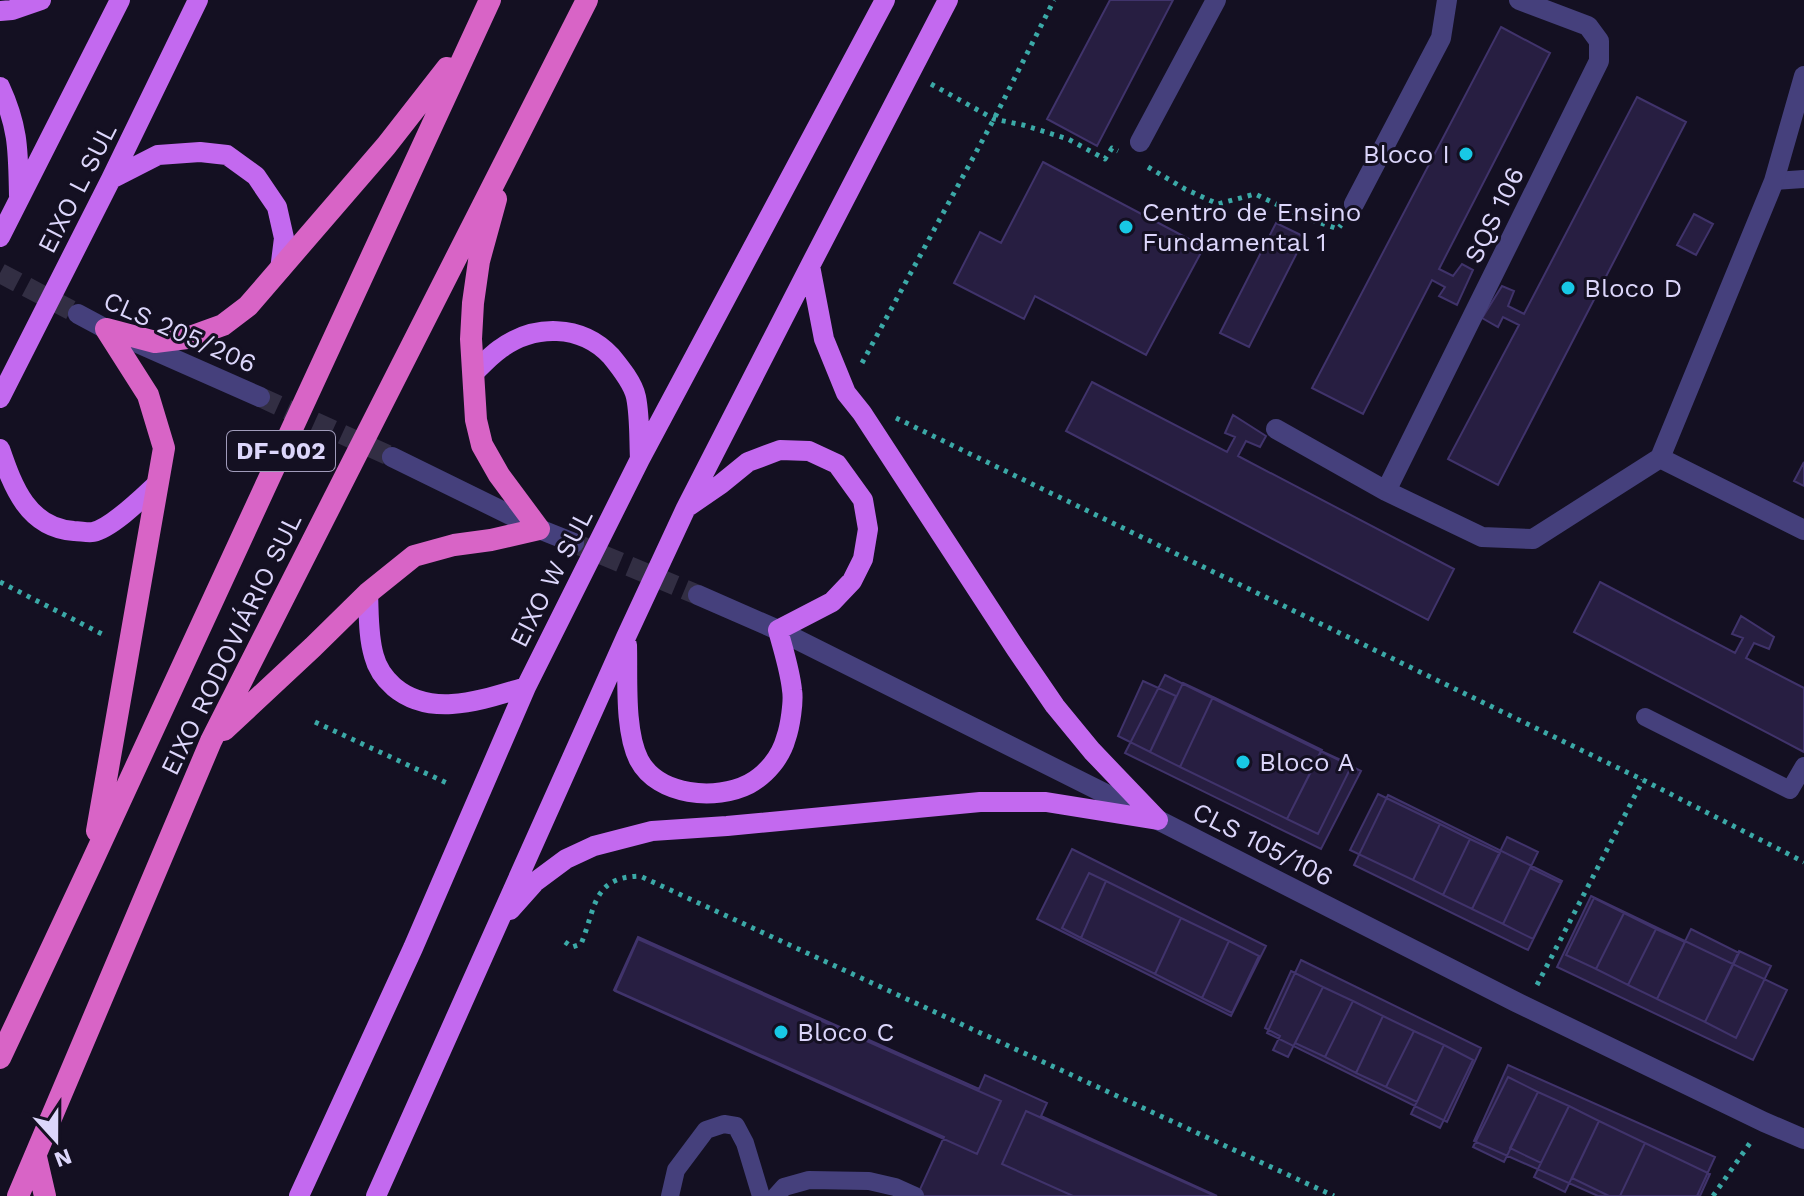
<svg xmlns="http://www.w3.org/2000/svg" width="1804" height="1196" font-family="'Work Sans',sans-serif">
<rect width="100%" height="100%" fill="#141022"/>
<path fill="#271e41" stroke="#40336b" stroke-width="2" d="M1110,0h63l-76,146 -50,-27z
M1501,27l49,26 -111,216 14,7 9,-12 11,6 -16,35 -18,-9 6,-9 -13,-7 -69,134 -51,-26z
M1637,97l49,25 -188,363 -50,-26 71,-134 -16,-8 -5,10 -16,-9 20,-32 12,5 -6,15 16,8z
M1043,162l161,85 -58,108 -111,-59 -11,23 -70,-36 26,-51 21,11z
M1694,214l19,10 -17,31 -19,-10z
M1276,223l29,14 -56,110 -29,-14z
M1092,382l135,70 8,-15 -10,-4 8,-18 33,21 -6,11 -14,-6 -8,15 216,113 -26,51 -362,-189z
M1804,462v24l-10,-5z
M1600,582l135,71 8,-15 -11,-4 9,-18 33,21 -5,12 -15,-6 -8,15 58,30v64l-230,-120z
M1165,675l196,96 -40,78 -196,-96z
M1143,681l33,15 -26,56 -32,-16z
M1183,683l30,14 -33,70 -30,-15z
M1213,697l109,53 -35,69 -107,-52z
M1321,751l31,14 -34,69 -31,-15z
M1378,794l62,30 -27,56 -63,-30z
M1388,795l174,86 -34,69 -174,-85z
M1440,824l30,15 -27,56 -30,-15z
M1507,837l31,15 -35,72 -31,-15z
M1470,839l30,14 -28,56 -29,-14z
M1072,849l194,97 -35,70 -194,-97z
M1530,868l31,15 -28,56 -30,-15z
M1089,873l17,8 -25,57 -19,-10z
M1106,881l75,37 -26,56 -74,-36z
M1591,896l196,94 -34,70 -196,-93z
M1594,898l30,15 -28,56 -30,-14z
M1624,913l32,16 -28,56 -32,-16z
M1181,918l48,23 -27,57 -47,-24z
M1656,929l29,13 -28,57 -29,-14z
M1691,929l48,24 -34,69 -48,-23z
M638,937l341,152 6,-14 62,28 -6,13 176,80h-300l27,-59 -330,-147z
M638,939l363,162 -24,53 -362,-163z
M1229,941l30,15 -27,57 -30,-15z
M1739,951l32,15 -35,72 -31,-16z
M1301,960l180,88 -34,74 -180,-89z
M1291,971l32,16 -35,70 -15,-7 7,-14 -15,-8z
M1323,987l30,14 -28,56 -30,-14z
M1353,1001l30,15 -27,57 -31,-16z
M1383,1016l31,15 -28,56 -30,-14z
M1414,1031l30,14 -27,57 -31,-15z
M1444,1045l29,15 -33,68 -29,-14z
M1508,1065l207,92 -18,39h-99l-124,-55z
M1508,1077l30,15 -34,70 -31,-15z
M1538,1092l31,14 -28,57 -31,-15z
M1569,1106l30,15 -34,71 -31,-15z
M1026,1111l189,85h-142l-71,-32z
M1599,1121l46,22 -25,53h-11l-37,-18z
M1645,1143l65,31 -10,22h-80z"/>
<g fill="none" stroke-linecap="round" stroke-linejoin="round">
<path stroke="#322e43" stroke-width="20" stroke-dasharray="20 10" stroke-linecap="butt" d="M0,273l78,41
M260,397l132,60
M574,543l124,52"/>
<path stroke="#3ba9a7" stroke-width="5" stroke-dasharray="4 6" stroke-linecap="butt" d="M931,84l63,35 29,6 45,14 37,20 7,-11 6,3
M1148,167l37,22 33,15 37,-10 48,23 35,12 3,-4
M862,363l132,-244 60,-119
M896,418l747,362 161,82
M0,582l106,54
M315,722l134,62
M565,942l7,5 9,-3c15,-36 11,-67 59,-68l694,320
M1537,985l106,-205
M1713,1196l37,-53"/>
<path stroke="#45407c" stroke-width="18" d="M1774,181l30,-2
M1645,717l145,73 14,-24
M670,1196l6,-26 30,-40 18,-6 12,2 9,17 16,53
M776,1196l8,-9 25,-7 60,1 26,6 20,9"/>
<path stroke="#45407c" stroke-width="20" d="M1804,76l-30,105 -114,277 144,72
M1140,142l76,-142
M1354,204l87,-166 6,-38
M1276,429l110,62 96,46 51,2 127,-81
M1386,491l213,-430v-20l-11,-15 -69,-26"/>
<path stroke="#45407c" stroke-width="20" d="M78,314l28,15 154,68
M392,457l147,72 35,14
M698,595l80,35 380,190 358,182 248,120 40,17"/>
<path stroke="#c369ef" stroke-width="20" d="M0,11l12,-1 29,-10
M0,87c19,41 18,65 19,109
M111,179l47,-24 42,-3 27,3 29,21 21,31 7,31 -4,32
M0,237l120,-237
M810,266l14,73 22,54 16,20 154,236 39,57 37,45 66,69
M473,374c8,-8 17,-18 27,-25 34,-25 81,-25 111,7 9,11 22,27 25,41 4,20 3,42 4,62
M0,398l111,-219 87,-179
M0,449c13,38 28,79 74,82 6,0 14,2 19,1 19,-4 50,-35 65,-49
M368,593c1,21 0,43 6,63 3,12 11,23 20,31 38,32 90,12 132,0
M627,645c1,32 -3,86 12,115 19,36 77,41 110,24 17,-9 32,-27 37,-46 4,-11 8,-37 6,-48 -2,-20 -9,-41 -14,-60l54,-28 20,-21 11,-22 5,-30 -5,-29 -26,-36 -28,-13 -29,-1 -32,12 -27,22 -32,22
M510,910l25,-28 31,-23 28,-13 58,-15 75,-5 253,-24h66l112,18
M299,1196l114,-248 113,-261 114,-228 245,-459
M376,1196l250,-559 60,-129 124,-242 138,-266"/>
<path stroke="#d864c6" stroke-width="22" d="M106,329l49,13 32,-4 36,-13 25,-19 138,-160 61,-78
M224,730l89,-83 55,-54 46,-37 40,-11 37,-5 48,-11 -40,-54 -17,-30 -6,-25 -5,-81 2,-36 6,-42 17,-62
M97,831l67,-383 -16,-53 -42,-66
M0,1058l91,-194 399,-864
M36,1157l9,39
M18,1196l193,-455 376,-741"/>
</g>
<g fill="#18c8e5" stroke="#141022" stroke-width="3">
<circle cx="1466" cy="154" r="8"/>
<circle cx="1126" cy="227" r="8"/>
<circle cx="1568" cy="288" r="8"/>
<circle cx="1243" cy="762" r="8"/>
<circle cx="781" cy="1032" r="8"/>
</g>
<g text-anchor="middle" stroke-width="6" stroke-linejoin="round" paint-order="stroke">
<rect fill="#141022" stroke="#a09bba" stroke-width="2" x="227" y="431" width="108" height="40" rx="6"/>
<g font-size="24" font-weight="bold" fill="#dcd6fb">
<text x="281" y="459">DF-002</text>
</g>
<g font-size="26" fill="#dcd6fb" stroke="#141022" text-anchor="start">
<text x="1450" y="163" text-anchor="end">Bloco I</text>
<text x="1142" y="221">Centro de Ensino<tspan x="1142" dy="30">Fundamental 1</tspan></text>
<text x="1584" y="297">Bloco D</text>
<text x="1259" y="771">Bloco A</text>
<text x="797" y="1041">Bloco C</text>
</g>
<g font-size="26" fill="#dcd6fb" stroke="#141022">
<text transform="translate(77 188) rotate(-63)" y="9">EIXO L SUL</text>
<text transform="translate(1494 215) rotate(-64)" y="9">SQS 106</text>
<text transform="translate(180 332) rotate(24)" y="9">CLS 205/206</text>
<text transform="translate(551 578) rotate(-63)" y="9">EIXO W SUL</text>
<text transform="translate(231 644) rotate(-64)" y="9">EIXO RODOVIÁRIO SUL</text>
<text transform="translate(1263 844) rotate(27)" y="9">CLS 105/106</text>
</g>
</g>
<g transform="translate(56 1140) rotate(159)" stroke="#141022" stroke-width="6" paint-order="stroke">
<path d="M0-6L14 30L0 20L-14 30Z" fill="#dcd6fb"/>
<text y="-12" font-size="22" font-weight="bold" text-anchor="middle" fill="#dcd6fb">N</text>
</g>
</svg>
